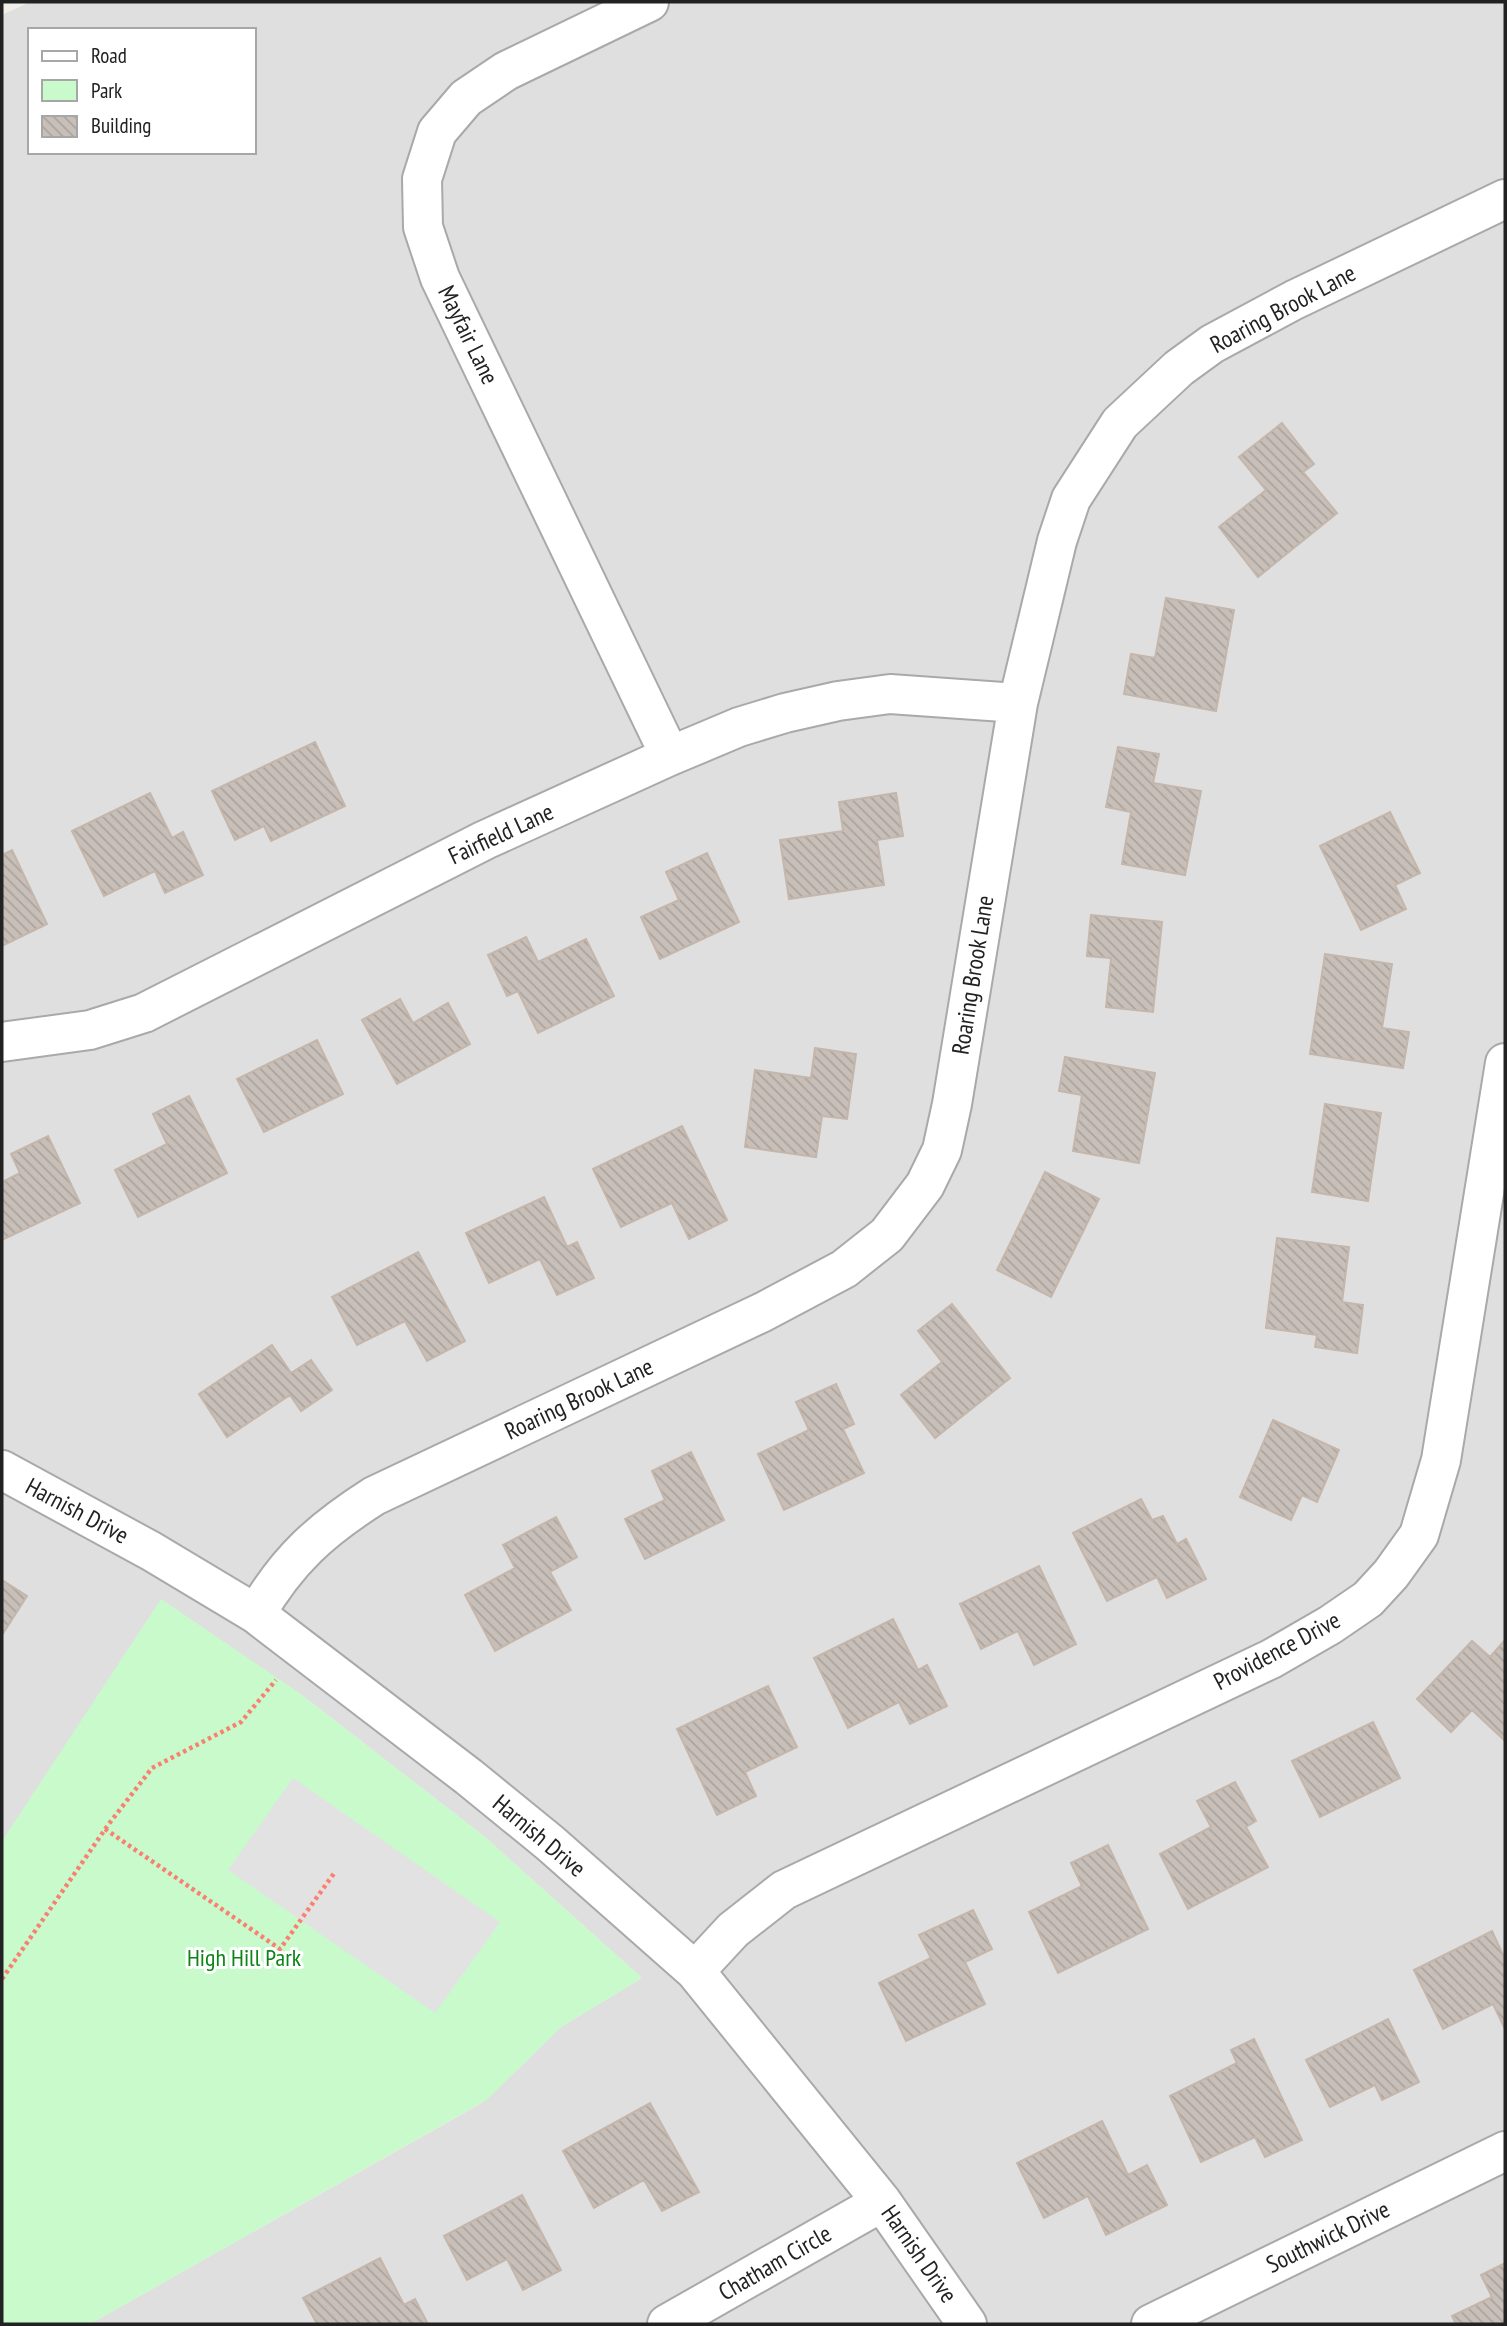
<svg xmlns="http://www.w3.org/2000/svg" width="1507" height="2326" font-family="'PT Sans Narrow',sans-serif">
<defs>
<pattern id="building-back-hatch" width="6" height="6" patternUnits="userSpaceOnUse" patternTransform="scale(1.75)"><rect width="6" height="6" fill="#c7bfb8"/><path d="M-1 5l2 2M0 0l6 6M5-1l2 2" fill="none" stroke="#aba49e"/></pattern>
</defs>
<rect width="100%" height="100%" fill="#f2efe9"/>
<path fill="#e0dfdf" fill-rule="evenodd" d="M30,2h1475v2322h-1415l390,-220 81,-77 81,-49 -157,-141 -187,-145 -296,149v-1826zM30,30h224v122h-224z"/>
<path fill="#c8facc" d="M161,1599l137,93 187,145 157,141 -81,49 -73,72 -398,225h-88v-483z"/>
<path fill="#e2e2e2" d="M293,1778l207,144 -65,91 -207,-143z"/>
<path fill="url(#building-back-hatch)" stroke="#c4b6ab" stroke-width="2" d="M1282,423l32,41 -11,8 34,41 -79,64 -39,-50 47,-37 -27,-33z
M1166,598l68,12 -18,101 -92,-17 7,-40 24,4z
M315,742l30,64 -74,35 -7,-15 -29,14 -23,-49z
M1118,747l41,7 -6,29 48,8 -16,84 -63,-11 9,-52 -25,-5z
M150,793l22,45 11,-6 20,43 -38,18 -10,-22 -51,25 -32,-65z
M896,793l7,43 -26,4 7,45 -95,14 -9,-59 63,-9 -4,-29z
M1390,812l30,61 -25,12 11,24 -45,21 -41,-84z
M12,850l35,74 -45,22v-91z
M707,853l32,69 -79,37 -19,-42 38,-17 -13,-28z
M1091,915l71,7 -9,90 -47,-5 5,-49 -24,-2z
M526,937l12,25 48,-23 28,57 -76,37 -20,-42 -11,5 -19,-41z
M1325,954l67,10 -10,64 27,4 -6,36 -93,-14z
M400,999l13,24 35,-20 22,41 -73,40 -35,-64z
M317,1040l26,54 -79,38 -27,-53z
M815,1048l41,6 -9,65 -25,-3 -6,41 -71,-10 10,-77 56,8z
M1065,1057l90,16 -16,90 -66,-12 9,-56 -23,-4z
M189,1096l38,77 -89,44 -23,-47 52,-26 -14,-30z
M1325,1104l56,9 -13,88 -56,-9z
M682,1126l45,94 -38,19 -17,-36 -51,24 -28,-58z
M48,1136l32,67 -78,37v-58l18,-9 -9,-19z
M1045,1172l54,27 -48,98 -54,-27z
M544,1197l23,50 10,-5 17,36 -37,17 -17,-36 -51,24 -23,-50z
M1277,1238l72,9 -7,55 21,3 -6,48 -42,-6 2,-12 -51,-7z
M418,1252l47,89 -38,20 -22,-40 -48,24 -25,-48z
M952,1304l58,74 -75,60 -34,-43 41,-33 -24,-31z
M272,1345l19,28 20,-13 21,30 -31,21 -11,-16 -63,42 -28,-43z
M836,1384l18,40 -11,5 21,44 -80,37 -26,-56 51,-24 -13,-28z
M1273,1420l66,30 -22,52 -15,-7 -11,25 -51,-23z
M691,1452l33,68 -79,39 -20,-40 40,-19 -13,-29z
M1141,1499l11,21 11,-4 14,28 9,-5 20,40 -39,19 -10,-21 -50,24 -34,-68z
M556,1517l21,40 -27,15 21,38 -76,41 -30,-56 50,-27 -12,-23z
M1039,1566l37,78 -42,21 -16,-34 -37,18 -21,-45z
M2,1580l25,16 -25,39z
M893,1619l25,51 9,-5 20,41 -37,18 -11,-22 -51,26 -34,-70z
M1505,1640v101l-33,-31 -21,22 -34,-33 55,-58 18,16z
M768,1686l29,61 -52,25 11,24 -39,19 -40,-86z
M1373,1722l27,56 -80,39 -28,-56z
M1235,1782l21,39 -10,6 22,40 -80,42 -28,-55 51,-27 -14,-26z
M1108,1845l40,84 -90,44 -29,-61 53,-26 -11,-23z
M973,1910l19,39 -27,13 20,42 -79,37 -27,-58 52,-25 -12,-23z
M1492,1931l13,28v70l-12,-25 -50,25 -29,-59z
M1388,2019l31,63 -37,18 -7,-15 -45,22 -24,-47z
M1254,2039l48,101 -37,17 -10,-20 -54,25 -31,-66 67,-33 -6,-13z
M650,2103l49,89 -37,19 -18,-31 -50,28 -31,-57z
M1102,2121l26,54 19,-10 20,40 -61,30 -18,-39 -44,22 -27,-55z
M522,2195l39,75 -38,20 -16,-31 -40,21 -23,-44z
M380,2258l24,47 11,-6 13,25h-111l-14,-26z
M1505,2263v61h-49l-4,-8 40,-19 -11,-22z"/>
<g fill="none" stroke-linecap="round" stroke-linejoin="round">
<defs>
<path id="minor" d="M649,2l-143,69 -40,27 -29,34 -15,47 1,48 17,51 230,478
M2,1042l88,-12 54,-17 341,-173 185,-84 69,-29 46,-14 53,-12 52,-7 128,9
M2,1470l149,81 105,63 213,163 81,66 145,128 187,231 85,122
M256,1614c32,-55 65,-84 118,-118l389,-184 81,-43 43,-34 38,-50 17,-35 10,-46 66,-401 39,-162 14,-42 49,-76 59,-55 33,-24 82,-44 211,-101
M695,1971l38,-41 51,-40 487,-231 59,-34 38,-26 23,-25 28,-39 22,-75 64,-397
M667,2324l215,-122
M1151,2324l354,-173"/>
</defs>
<use href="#minor" stroke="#a9a9a9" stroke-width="42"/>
<path stroke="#fa8072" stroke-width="4.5" stroke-dasharray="3.5 3.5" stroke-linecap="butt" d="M105,1829l175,120 55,-77
M2,1979l106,-154 44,-57 89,-46 35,-42"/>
<use href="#minor" stroke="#fff" stroke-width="38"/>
</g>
<g text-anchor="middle" stroke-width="6" stroke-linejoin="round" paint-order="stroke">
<g font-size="24" fill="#222" stroke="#fff">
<text transform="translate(1283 309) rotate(-28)" y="8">Roaring Brook Lane</text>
<text transform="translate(468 335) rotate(64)" y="8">Mayfair Lane</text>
<text transform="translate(501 834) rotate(-25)" y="8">Fairfield Lane</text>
<text transform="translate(973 975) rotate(-81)" y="8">Roaring Brook Lane</text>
<text transform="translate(579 1399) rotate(-25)" y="8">Roaring Brook Lane</text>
<text transform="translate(77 1511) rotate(28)" y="8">Harnish Drive</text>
<text transform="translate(1277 1651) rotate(-28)" y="8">Providence Drive</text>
<text transform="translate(539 1836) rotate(40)" y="8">Harnish Drive</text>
<text transform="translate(1328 2237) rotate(-26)" y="8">Southwick Drive</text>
<text transform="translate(919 2254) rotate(55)" y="8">Harnish Drive</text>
<text transform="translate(775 2263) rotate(-30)" y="8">Chatham Circle</text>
</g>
<g font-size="24" fill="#0c8416" stroke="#fff">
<text x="244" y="1966">High Hill Park</text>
</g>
</g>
<rect width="1507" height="2326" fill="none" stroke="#222222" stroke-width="7"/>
<rect x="28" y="28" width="228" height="126" fill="#ffffff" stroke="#a7a7a7" stroke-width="2"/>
<rect x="42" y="51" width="35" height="10" fill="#ffffff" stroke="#a7a7a7" stroke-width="2"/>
<text x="91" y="63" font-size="21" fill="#222222">Road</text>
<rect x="42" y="80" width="35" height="21" fill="#c8facc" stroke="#a7a7a7" stroke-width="2"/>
<text x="91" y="98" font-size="21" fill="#222222">Park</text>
<rect x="42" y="116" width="35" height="21" fill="url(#building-back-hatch)" stroke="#a7a7a7" stroke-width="2"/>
<text x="91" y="133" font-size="21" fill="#222222">Building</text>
</svg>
